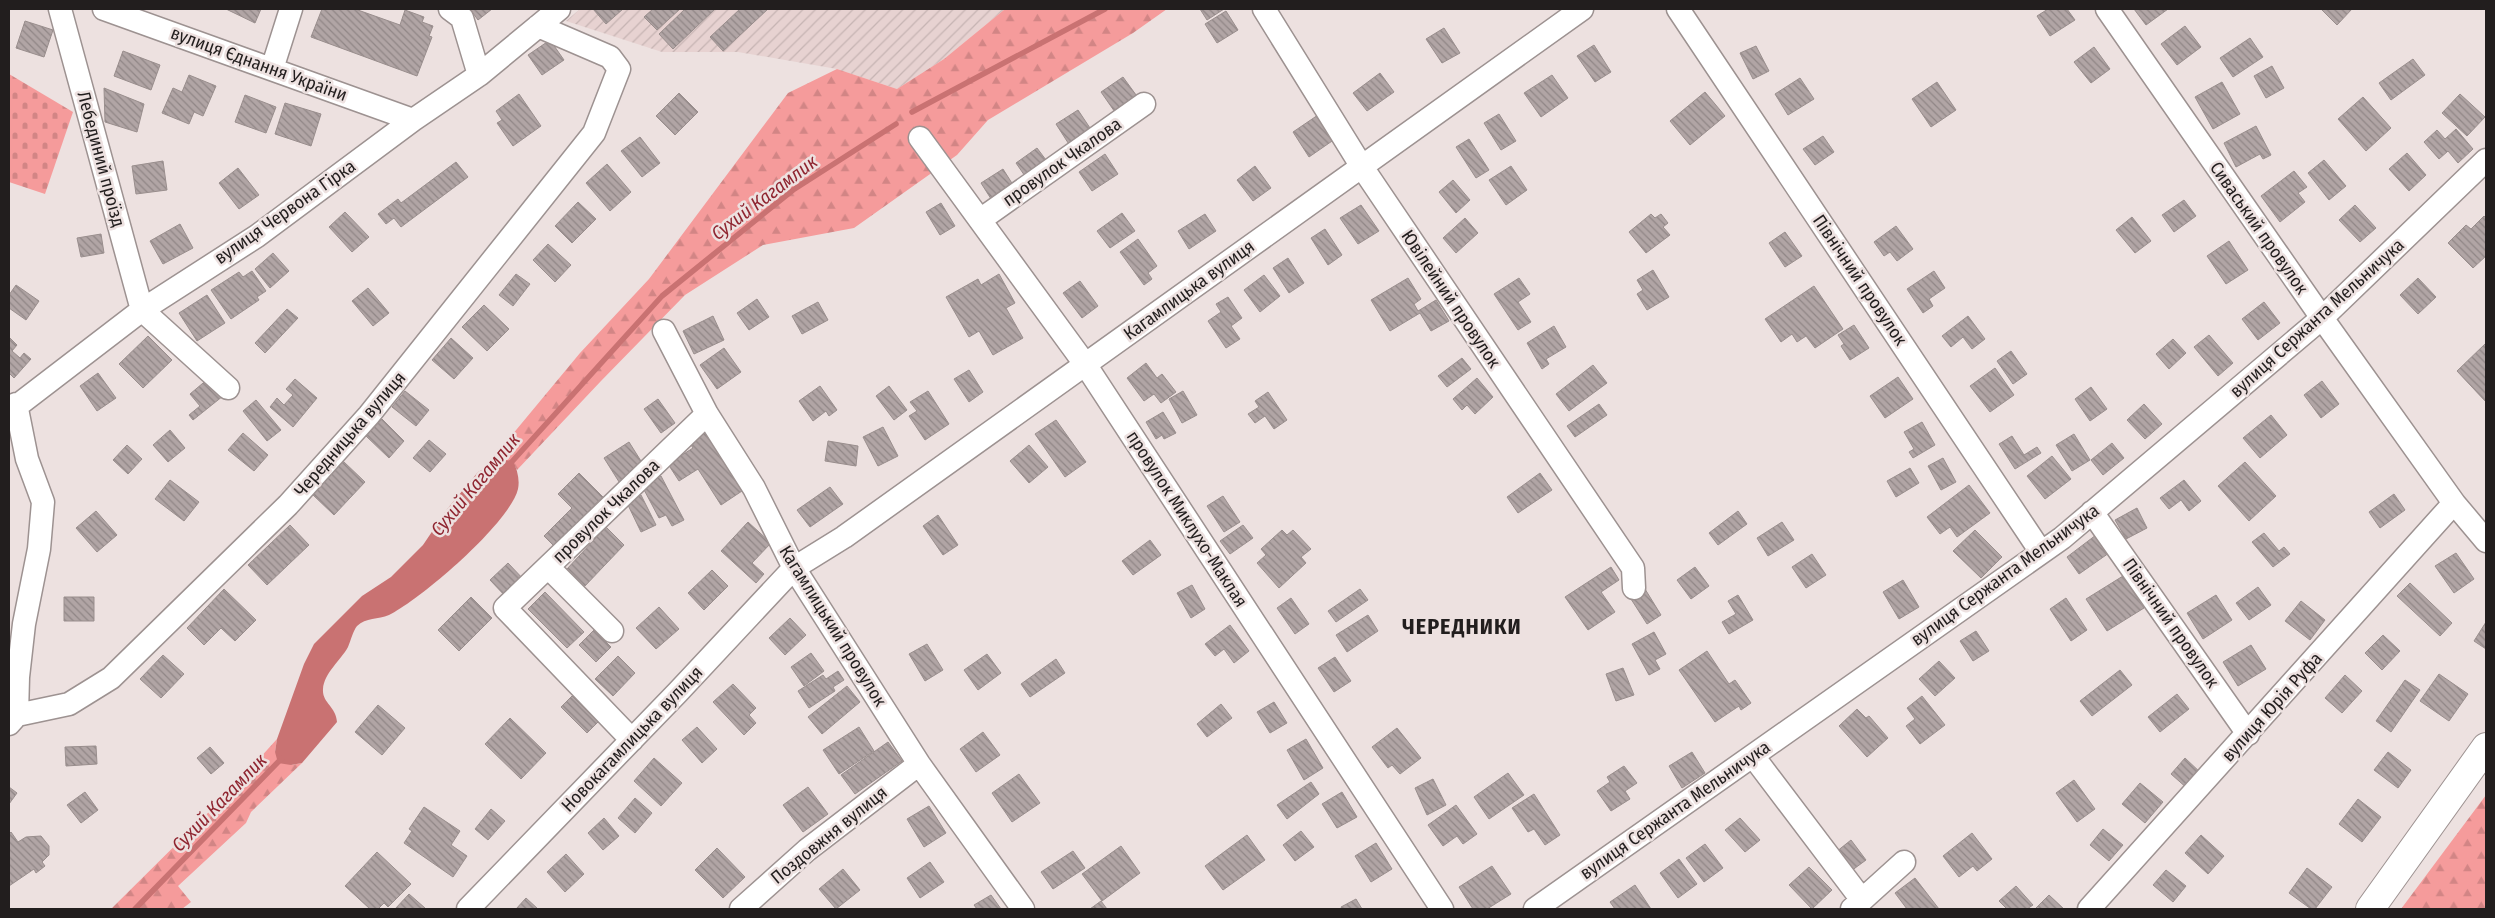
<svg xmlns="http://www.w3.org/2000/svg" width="2495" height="918" font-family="'Fira Sans Condensed',sans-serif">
<defs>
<pattern id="industrial-furrows" width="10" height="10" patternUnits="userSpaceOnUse" patternTransform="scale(1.25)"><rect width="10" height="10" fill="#e7d2d1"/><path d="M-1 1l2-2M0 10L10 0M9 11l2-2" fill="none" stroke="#c6b4b3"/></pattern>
<pattern id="forest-firs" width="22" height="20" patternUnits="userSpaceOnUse" patternTransform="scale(1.25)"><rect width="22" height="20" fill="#f59b9b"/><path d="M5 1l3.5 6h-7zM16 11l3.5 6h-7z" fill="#d28585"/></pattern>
<pattern id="cemetery-stones" width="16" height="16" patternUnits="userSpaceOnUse" patternTransform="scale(1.25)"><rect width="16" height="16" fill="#f59b9b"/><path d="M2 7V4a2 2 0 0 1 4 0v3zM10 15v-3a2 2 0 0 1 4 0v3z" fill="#d28585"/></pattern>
<pattern id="building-back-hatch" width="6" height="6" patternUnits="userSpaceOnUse" patternTransform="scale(1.25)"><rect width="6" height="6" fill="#b1a5a5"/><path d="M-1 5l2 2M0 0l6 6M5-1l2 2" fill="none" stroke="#908686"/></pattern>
</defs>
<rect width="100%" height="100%" fill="#ede1e0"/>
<path fill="url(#industrial-furrows)" d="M580,9h425l-61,50 -47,30 -60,-20 -99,-17h-76l-96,-31z"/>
<path fill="url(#forest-firs)" d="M1005,9h162l-34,24 -145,87 -31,35 -103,73 -91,17 -78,50 -84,86 -84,89 -5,-10 -25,5 93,-112 69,-74 139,-186 49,-24 60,20 47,-30z
M277,739l-2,13 16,13 11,-2 -51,49 -5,11 -68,63 13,16 -9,7h-71l117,-116z
M2486,795v114h-85z"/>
<path fill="url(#cemetery-stones)" d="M9,74l64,38 -28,82 -36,-12z"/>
<path fill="#c97272" d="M513,460c4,10 7,19 5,29 -8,34 -98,111 -129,126 -11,5 -23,2 -32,11 -4,5 -6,14 -9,21 -7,13 -24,26 -25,42 -1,14 13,17 14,33l-35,41 -11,2 -13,-2 -3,-11 2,-13 27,-75 10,-20 48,-48 29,-19 32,-32 25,-37 30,-36 19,-11z"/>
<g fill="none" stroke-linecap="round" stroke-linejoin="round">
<path stroke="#c97272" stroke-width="5.5" d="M912,112l193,-103
M508,466l154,-170 131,-106 103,-66
M135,909l147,-151"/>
</g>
<path fill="url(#building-back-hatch)" stroke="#998e8d" d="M226,9h35l-6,14z
M322,9h33l45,16 5,-15 19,7 -2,5 11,4 -4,10 3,1 -15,39 -106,-39z
M470,9h22l-14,11z
M593,9h30l-17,15z
M653,9h27l-23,21 -13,-13z
M685,9h30l-42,40 -14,-15z
M740,9h28l-45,42 -13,-14z
M1200,9h24l-17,11z
M2048,9h19l8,11 -25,16 -13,-20z
M2134,9h34l-22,16z
M2321,9h31l-15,16z
M1226,11l12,19 -21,13 -12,-19z
M25,21l28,9 -9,27 -28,-9z
M2185,26l16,21 -24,18 -16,-21z
M1444,28l16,25 -18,10 -16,-24z
M2250,38l13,19 -30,20 -13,-19z
M550,40l14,20 -22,15 -14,-20z
M1594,45l17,27 -16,10 -18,-26z
M1756,46l13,25 -16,8 -13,-26z
M2094,47l16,22 -19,14 -17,-21z
M123,51l37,14 -9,25 -37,-14z
M2413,59l12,16 -34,25 -12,-17z
M2272,66l12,22 -18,10 -12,-22z
M1380,73l14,19 -27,19 -14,-18z
M189,75l27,11 -13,30 -9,-4 -5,12 -27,-11 11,-25 9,4z
M1552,75l16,23 -27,19 -17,-24z
M1123,77l16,22 -22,16 -16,-23z
M1800,78l14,21 -26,16 -13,-21z
M1937,82l19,28 -25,17 -19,-28z
M2222,82l18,32 -27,15 -18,-32z
M104,88l40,16 -7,28 -32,-10z
M1705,92l20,24 -35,29 -20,-24z
M679,93l19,19 -23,23 -19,-19z
M519,94l22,32 -28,20 -16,-23 5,-3 -6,-9z
M2460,94l25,23 -18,19 -25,-23z
M245,95l31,12 -10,26 -31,-11z
M2363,97l28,31 -25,23 -28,-32z
M285,103l36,11 -10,32 -36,-12z
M1078,110l16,24 -22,15 -16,-25z
M1499,114l17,27 -15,9 -17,-27z
M1318,115l17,24 -26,18 -16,-25z
M2256,126l15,29 -8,4 -3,-5 -24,13 -12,-24z
M2456,129l17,20 -15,14 -10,-12 -9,8 -15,-17 13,-12 8,9z
M1823,136l11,16 -19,13 -12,-16z
M640,137l20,26 -18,14 -21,-26z
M1469,139l20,31 -13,8 -20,-31z
M1037,148l12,16 -22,15 -11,-16z
M2407,153l19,22 -17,16 -20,-22z
M1105,154l13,20 -26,17 -13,-19z
M2324,160l22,26 -17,14 -21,-27z
M163,161l4,29 -31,4 -4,-28z
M456,162l12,15 -67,50 -7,-9 -8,6 -8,-10 20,-15 3,4z
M607,164l24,28 -21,19 -24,-28z
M1255,166l16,22 -18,13 -16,-21z
M1511,166l16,24 -21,15 -17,-25z
M238,168l21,27 -20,14 -20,-26z
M1003,169l12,19 -22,14 -12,-19z
M2294,171l13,16 -9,6 7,9 -25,20 -19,-26z
M1453,180l17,20 -14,13 -17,-21z
M2184,200l12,16 -22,16 -12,-17z
M578,202l18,17 -24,24 -17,-17z
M941,203l14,23 -15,9 -14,-23z
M1361,205l18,26 -21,13 -18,-26z
M2355,205l21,23 -16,14 -21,-22z
M345,212l24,25 -17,15 -23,-25z
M1122,213l13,18 -25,17 -13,-17z
M1205,214l11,17 -27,18 -11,-18z
M1651,214l4,4 6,-4 7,9 -5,4 7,8 -24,18 -17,-21z
M2484,216l2,2v38l-13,12 -25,-25 18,-18 5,4z
M2132,217l19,24 -16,12 -19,-23z
M1465,218l13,15 -22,20 -13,-15z
M180,224l13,24 -30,16 -13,-23z
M1896,226l17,23 -16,12 -7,-9 -6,4 -10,-14z
M1325,229l17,26 -14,10 -17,-27z
M1785,232l17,24 -17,11 -16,-24z
M101,234l3,19 -23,4 -4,-19z
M1138,239l19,27 -9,7 4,6 -8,6 -24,-33z
M2229,241l19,29 -22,14 -19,-28z
M548,244l23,21 -16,17 -22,-22z
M273,253l16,18 -19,17 -15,-19z
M1288,258l16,25 -15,10 -16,-25z
M1653,270l16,27 -22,13 -10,-16 6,-4 -6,-10z
M252,271l14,20 -9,6 2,3 -28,19 -20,-29 28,-18 4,5z
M1934,271l11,17 -16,11 4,7 -10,7 -16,-24z
M516,274l14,10 -17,22 -14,-11z
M999,274l16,29 -9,5 17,30 -30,17 -14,-24 -10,6 -23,-40 32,-18 3,6z
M1264,275l16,21 -20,16 -16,-22z
M1408,278l13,21 -7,5 4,7 18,-11 13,21 -18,10 -11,-18 -30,18 -19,-31z
M1519,278l11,16 -12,8 13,20 -13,8 -24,-36z
M2418,278l18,19 -18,17 -18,-19z
M1080,281l18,25 -16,12 -19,-25z
M16,285l23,16 -13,19 -17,-12v-13z
M1814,286l29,43 -28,19 -9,-12 -9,6 -5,-8 -11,8 -16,-23z
M368,288l21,25 -16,13 -21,-25z
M207,295l18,28 -28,18 -18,-28z
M1228,297l14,21 -11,8 9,13 -14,9 -18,-27 13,-9 -5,-8z
M757,299l12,18 -20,13 -12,-17z
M818,302l10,18 -26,14 -10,-18z
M2264,302l16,21 -22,17 -16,-21z
M484,305l25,24 -22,22 -25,-24z
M287,309l11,9 -33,35 -10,-10z
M713,316l11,24 -30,14 -11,-23z
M1968,316l17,23 -13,10 -9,-12 -12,10 -9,-11z
M1854,325l15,23 -19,12 -9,-14 3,-2 -6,-9z
M1554,326l12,21 -20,12 3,5 -7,5 -15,-26z
M2209,335l24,28 -15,13 -24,-29z
M148,336l24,24 -29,28 -24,-24z
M9,337l8,8 -5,6 8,7 4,-5 7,6 -17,19 -5,-5z
M451,338l22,20 -19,21 -22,-19z
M2173,339l13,14 -17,16 -13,-15z
M2485,344l1,1v57l-29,-31z
M724,348l17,24 -24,17 -17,-24z
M2011,351l16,23 -14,10 -16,-23z
M1462,358l9,11 -24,18 -9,-11z
M1146,363l11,15 5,-4 14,18 -15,11 -7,-9 -10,7 -17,-23z
M1593,365l14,18 -38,28 -13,-17z
M1995,368l19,27 -24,17 -20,-26z
M969,370l14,22 -14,10 -15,-23z
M98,373l18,25 -19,13 -17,-25z
M1898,377l15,22 -28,19 -15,-22z
M209,378l14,18 -30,24 -4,-5 11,-9 -10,-12z
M1477,378l16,19 -18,17 -8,-9 -5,5 -9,-11z
M295,379l22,19 -24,29 -23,-20 7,-9 7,7 9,-10 -7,-6z
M2322,381l17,23 -18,14 -17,-23z
M820,386l17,24 -8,6 -3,-5 -13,10 -14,-20z
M889,386l18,24 -13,10 -18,-24z
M2091,387l16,22 -17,12 -15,-22z
M405,391l24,19 -13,16 -24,-19z
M928,391l21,33 -24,16 -16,-24 8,-5 -7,-9z
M1183,391l14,24 -15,8 -13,-24z
M1268,392l19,28 -13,9 -9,-13 -10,7 -7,-9 11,-7 -4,-6z
M658,399l17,24 -14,10 -17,-24z
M256,400l25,30 -14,11 -24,-30z
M1599,404l8,11 -32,22 -8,-11z
M2144,404l18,20 -17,15 -18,-19z
M1163,412l13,21 -12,6 -2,-4 -6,4 -10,-17z
M2271,415l16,20 -27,23 -17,-20z
M382,419l22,22 -15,17 -23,-22z
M1056,420l30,42 -21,15 -30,-43z
M1922,422l13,23 -22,13 -4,-6 5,-3 -10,-17z
M883,427l15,29 -20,10 -15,-29z
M703,429l39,62 -21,14 -23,-36 -19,12 -11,-17 25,-16 -6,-9z
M170,430l15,18 -17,14 -15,-17z
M243,433l25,22 -14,16 -26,-21z
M2074,434l16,26 -18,11 -16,-26z
M2012,436l12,19 13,-8 4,6 -26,16 -16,-25z
M429,440l17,14 -16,18 -17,-14z
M828,441l30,5 -2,20 -31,-5z
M629,442l17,27 -25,16 -17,-27z
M2112,443l12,15 -21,17 -12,-15z
M127,445l15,14 -14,15 -15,-14z
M1029,445l19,22 -19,16 -19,-22z
M2052,456l19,23 -26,20 -18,-23z
M1943,458l13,24 -15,8 -13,-24z
M343,461l22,21 -31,33 -22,-21z
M2245,462l31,34 -27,25 -31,-35z
M1910,468l9,15 -23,14 -9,-16z
M579,473l24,24 -9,8 8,8 -41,40 -17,-17 28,-28 -14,-14z
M1540,473l12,17 -34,23 -11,-16z
M661,476l23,44 -12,6 -6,-11 -7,3 -17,-32z
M170,480l29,22 -15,19 -29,-22z
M2184,480l17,21 -12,10 -8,-11 -12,9 -9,-11z
M1969,485l21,28 -33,24 -7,-10 -10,7 -13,-17z
M830,487l13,17 -33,23 -13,-17z
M2394,494l11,16 -25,18 -11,-16z
M641,495l15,30 -15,7 -14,-29z
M1223,496l17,26 -16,10 -17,-26z
M2137,508l10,20 -21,11 -11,-19z
M96,511l21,24 -20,17 -21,-24z
M1738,511l9,13 -29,21 -9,-12z
M938,515l20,30 -15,10 -20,-29z
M748,522l23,21 -19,20 12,11 -8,9 -35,-32z
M1782,522l12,18 -26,16 -11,-18z
M290,525l19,20 -42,40 -19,-20z
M1243,525l10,13 -23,16 -10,-13z
M606,527l18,18 -40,42 -18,-17z
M1282,530l5,5 6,-5 18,19 -10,8 5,6 -27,25 -22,-25 9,-8 -5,-6z
M1975,530l27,27 -21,21 -28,-27z
M2264,533l15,18 5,-4 6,7 -17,13 -21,-25z
M2096,535l13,18 -30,21 -12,-17z
M1150,540l11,15 -28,20 -11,-14z
M2456,553l18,26 -20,14 -19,-27z
M1812,554l14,21 -20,13 -14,-21z
M508,563l18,19 -18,17 -18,-19z
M1611,567l8,13 -18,12 14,20 -27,18 -23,-33z
M1695,567l14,19 -18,13 -14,-19z
M712,570l16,16 -24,24 -16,-17z
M2123,576l21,32 -37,23 -21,-32z
M1903,580l16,27 -20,12 -16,-27z
M2410,583l42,40 -12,13 -43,-40z
M1192,585l13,24 -14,9 -14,-25z
M2258,587l13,18 -22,15 -13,-17z
M224,589l32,31 -21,21 -14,-13 -17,17 -17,-17z
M1360,589l8,11 -32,22 -8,-11z
M1645,589l16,26 -14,9 -16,-25z
M545,592l39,40 -17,16 -39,-39z
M1738,595l15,25 -24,14 -7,-12 14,-8 -8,-13z
M2216,595l16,25 -29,19 -16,-26z
M64,597h30v24h-30z
M471,597l21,21 -33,33 -21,-21z
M1291,598l18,26 -14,10 -18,-26z
M2066,598l21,32 -16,11 -21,-32z
M2301,601l24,19 -15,20 -25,-19z
M659,607l20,22 -23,20 -20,-21z
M1368,615l10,16 -31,21 -11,-17z
M790,618l16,17 -21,20 -16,-17z
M2486,622v27l-12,-8z
M1230,625l19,26 -15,12 -10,-14 -9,7 -10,-12z
M594,630l17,17 -15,15 -17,-17z
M1976,631l13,20 -16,10 -13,-20z
M1654,632l12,22 -11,6 5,9 -11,6 -17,-31z
M2383,635l17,16 -18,19 -17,-17z
M927,644l16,26 -18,11 -16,-27z
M2251,645l15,24 -28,17 -15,-24z
M1707,651l22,33 6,-4 16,23 -10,7 -2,-4 -24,16 -36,-52z
M811,653l13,18 -20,15 -13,-19z
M987,654l14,19 -23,17 -14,-20z
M163,655l21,19 -23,24 -21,-19z
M618,656l17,17 -22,23 -18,-17z
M1335,657l16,24 -17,11 -16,-24z
M1056,659l9,14 -35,24 -9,-13z
M1939,661l16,17 -20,18 -16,-17z
M1623,668l11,27 -18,6 -10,-27z
M2120,670l12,15 -40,31 -12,-15z
M838,671l6,9 -11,7 2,4 -26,17 -11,-17 25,-16 3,4z
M2439,674l29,20 -19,27 -29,-20z
M2345,675l17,16 -20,22 -17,-15z
M2405,680l15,10 -29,42 -15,-11z
M733,684l23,24 -7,7 7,8 -12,12 -31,-33z
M847,686l13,16 -38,32 -14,-17z
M2177,694l12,15 -29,23 -12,-15z
M572,696l26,26 -11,11 -26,-26z
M1922,696l23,29 -25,19 -14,-18 9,-7 -8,-11z
M1274,702l13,21 -17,10 -13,-21z
M1221,704l11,14 -25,19 -10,-13z
M378,705l27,23 -23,27 -27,-23z
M1857,709l9,9 3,-2 19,22 -21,19 -28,-31z
M510,718l36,35 -25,26 -36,-35z
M697,727l20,22 -15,14 -20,-23z
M859,727l15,24 -35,23 -16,-24z
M1397,728l24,30 -21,16 -8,-9 -4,3 -16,-21z
M983,732l17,23 -24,17 -16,-23z
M1306,739l17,29 -19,12 -17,-30z
M888,742l14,19 -47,33 -14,-19z
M96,746l1,18 -31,2 -1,-19z
M210,747l14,16 -13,11 -14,-16z
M1692,752l13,21 -23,15 -13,-22z
M2388,752l23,18 -13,18 -24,-18z
M654,758l28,25 -21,23 -27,-25z
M2185,758l17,16 -14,15 -17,-15z
M1624,766l13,17 -12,8 5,8 -19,12 -14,-20 13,-9 -3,-5z
M1508,773l16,22 -35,24 -15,-22z
M1019,774l21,29 -28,19 -20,-29z
M1433,779l13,26 -19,10 -12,-27z
M2074,780l21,29 -18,13 -21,-29z
M1311,782l8,12 -32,25 -10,-14z
M2140,783l23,19 -18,21 -23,-19z
M9,787l8,6 -8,11z
M808,787l20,27 -25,18 -20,-27z
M85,792l13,18 -17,13 -14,-18z
M1342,792l15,25 -20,11 -15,-24z
M1534,794l26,41 -15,10 -11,-16 -6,3 -16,-24z
M635,798l17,15 -17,20 -17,-15z
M2358,799l23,18 -19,25 -23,-18z
M1456,805l21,29 -14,10 -6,-8 -14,10 -15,-21z
M929,806l17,27 -22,14 -17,-28z
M424,807l36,24 -9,14 16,11 -14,21 -49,-34 8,-12 -3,-2z
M491,809l14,12 -17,19 -13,-11z
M604,818l15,18 -16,14 -15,-17z
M1740,818l20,22 -15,12 -20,-22z
M2103,829l20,16 -14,16 -19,-16z
M1301,831l13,16 -19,14 -12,-16z
M11,832l7,10 8,-5 15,-1 8,10v9l-7,7 3,4 -9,7 -2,-4 -25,17v-52z
M1972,833l20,26 -15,12 -4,-5 -14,11 -16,-21z
M1247,835l18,25 -42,30 -18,-24z
M2201,835l23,21 -16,18 -23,-21z
M1851,840l15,20 -15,11 -15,-19z
M1376,843l16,26 -21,13 -16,-26z
M1705,844l18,24 -19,14 -18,-24z
M1121,846l19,27 -38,28 -20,-27z
M717,848l28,29 -22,21 -28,-28z
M1073,851l12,17 -32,21 -12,-17z
M377,852l34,32 -23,23 -4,-4 -6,6h-8l-25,-23z
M566,854l18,20 -19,18 -18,-20z
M1679,859l18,25 -19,14 -18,-25z
M930,862l14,20 -24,16 -13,-20z
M1492,866l19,28 -24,15h-14l-14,-22z
M1809,867l23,23 -20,19 -23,-24z
M2307,868l25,19 -17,22h-4l-22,-16z
M843,869l17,21 -24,19 -17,-20z
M2166,870l20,16 -13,16 -20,-17z
M1915,878l24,31h-32l-12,-16z
M1635,885l16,24h-36l-5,-7z
M2016,886l17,19 -6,4h-20l-8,-8z
M409,894l16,14 -1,1h-29z
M991,895l10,14h-24l-3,-4z
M2049,895l15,14h-29z
M526,898l12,11h-22z
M1356,899l6,10h-20l-1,-2z
M1101,901l6,8h-17z"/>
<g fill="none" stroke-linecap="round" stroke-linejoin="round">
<defs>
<path id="minor" d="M60,9l82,301 86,78
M104,9l309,111
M450,9l12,9 17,57
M1264,9l98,158 271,401 1,20
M1678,9l363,543
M2107,9l215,309 132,185 32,38
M272,69l19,-60
M920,138l165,226 357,545
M980,220l164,-116
M664,331l43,83 47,74 40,80 125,196 104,145
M16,404l11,55 16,43 -4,47 -15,75 -6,53 -1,38
M9,412l133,-102 115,-74 156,-116 66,-45 80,-66
M2092,512l156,222
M548,567l64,64
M9,724l8,-9 52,-11 42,-26 177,-173 81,-90 225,-282 25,-64 -9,-12 -72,-31
M632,740l-127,-132 202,-194
M1753,756l109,144
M468,909l210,-217 116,-124 50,-31 738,-528
M741,909l66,-59 112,-86
M1535,909l527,-371 260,-220 164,-158
M1852,909l52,-47
M2089,909l365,-406"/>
<path id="major" d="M2370,909l116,-162"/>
</defs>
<use href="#minor" stroke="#9d9291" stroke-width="25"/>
<use href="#major" stroke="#9d9291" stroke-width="30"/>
<use href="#minor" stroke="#fff" stroke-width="22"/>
<use href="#major" stroke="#fff" stroke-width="28"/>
</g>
<g text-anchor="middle" stroke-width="5" stroke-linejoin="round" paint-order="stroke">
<g font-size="18" fill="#221e1e" stroke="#ede1e0">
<text transform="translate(259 64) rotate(20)" y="6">вулиця Єднання України</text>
<text transform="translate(101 159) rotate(75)" y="6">Лебединий проїзд</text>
<text transform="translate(1062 162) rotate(-35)" y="6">провулок Чкалова</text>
<text transform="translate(285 212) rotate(-35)" y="6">вулиця Червона Гірка</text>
<text transform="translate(2259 228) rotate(55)" y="6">Сиваський провулок</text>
<text transform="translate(1860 280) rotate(56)" y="6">Північний провулок</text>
<text transform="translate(1189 290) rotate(-36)" y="6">Кагамлицька вулиця</text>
<text transform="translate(1451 299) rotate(56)" y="6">Ювілейний провулок</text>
<text transform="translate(2317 318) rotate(-42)" y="6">вулиця Сержанта Мельничука</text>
<text transform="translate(350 434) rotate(-49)" y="6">Чередницька вулиця</text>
<text transform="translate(606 511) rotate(-44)" y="6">провулок Чкалова</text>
<text transform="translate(1187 519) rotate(57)" y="6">провулок Миклухо-Маклая</text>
<text transform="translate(2005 575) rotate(-36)" y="6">вулиця Сержанта Мельничука</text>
<text transform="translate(2171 623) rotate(55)" y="6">Північний провулок</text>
<text transform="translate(833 626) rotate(58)" y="6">Кагамлицький провулок</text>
<text transform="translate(2272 707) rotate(-48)" y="6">вулиця Юрія Руфа</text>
<text transform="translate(632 739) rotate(-46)" y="6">Новокагамлицька вулиця</text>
<text transform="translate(1675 810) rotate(-35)" y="6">вулиця Сержанта Мельничука</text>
<text transform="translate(829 835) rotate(-39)" y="6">Поздовжня вулиця</text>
</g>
<g font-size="19" font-style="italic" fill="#8f2530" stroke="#ede1e0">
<text transform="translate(764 197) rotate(-37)" y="7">Сухий Кагамлик</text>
<text transform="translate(475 484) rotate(-50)" y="7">Сухий Кагамлик</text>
<text transform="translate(219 802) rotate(-46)" y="7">Сухий Кагамлик</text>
</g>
<g font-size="22" font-weight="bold" letter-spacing="1" fill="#221e1e" stroke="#ede1e0">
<text x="1462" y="634">ЧЕРЕДНИКИ</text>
</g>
</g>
<rect width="2495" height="918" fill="none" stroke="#221e1e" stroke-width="20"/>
</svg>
